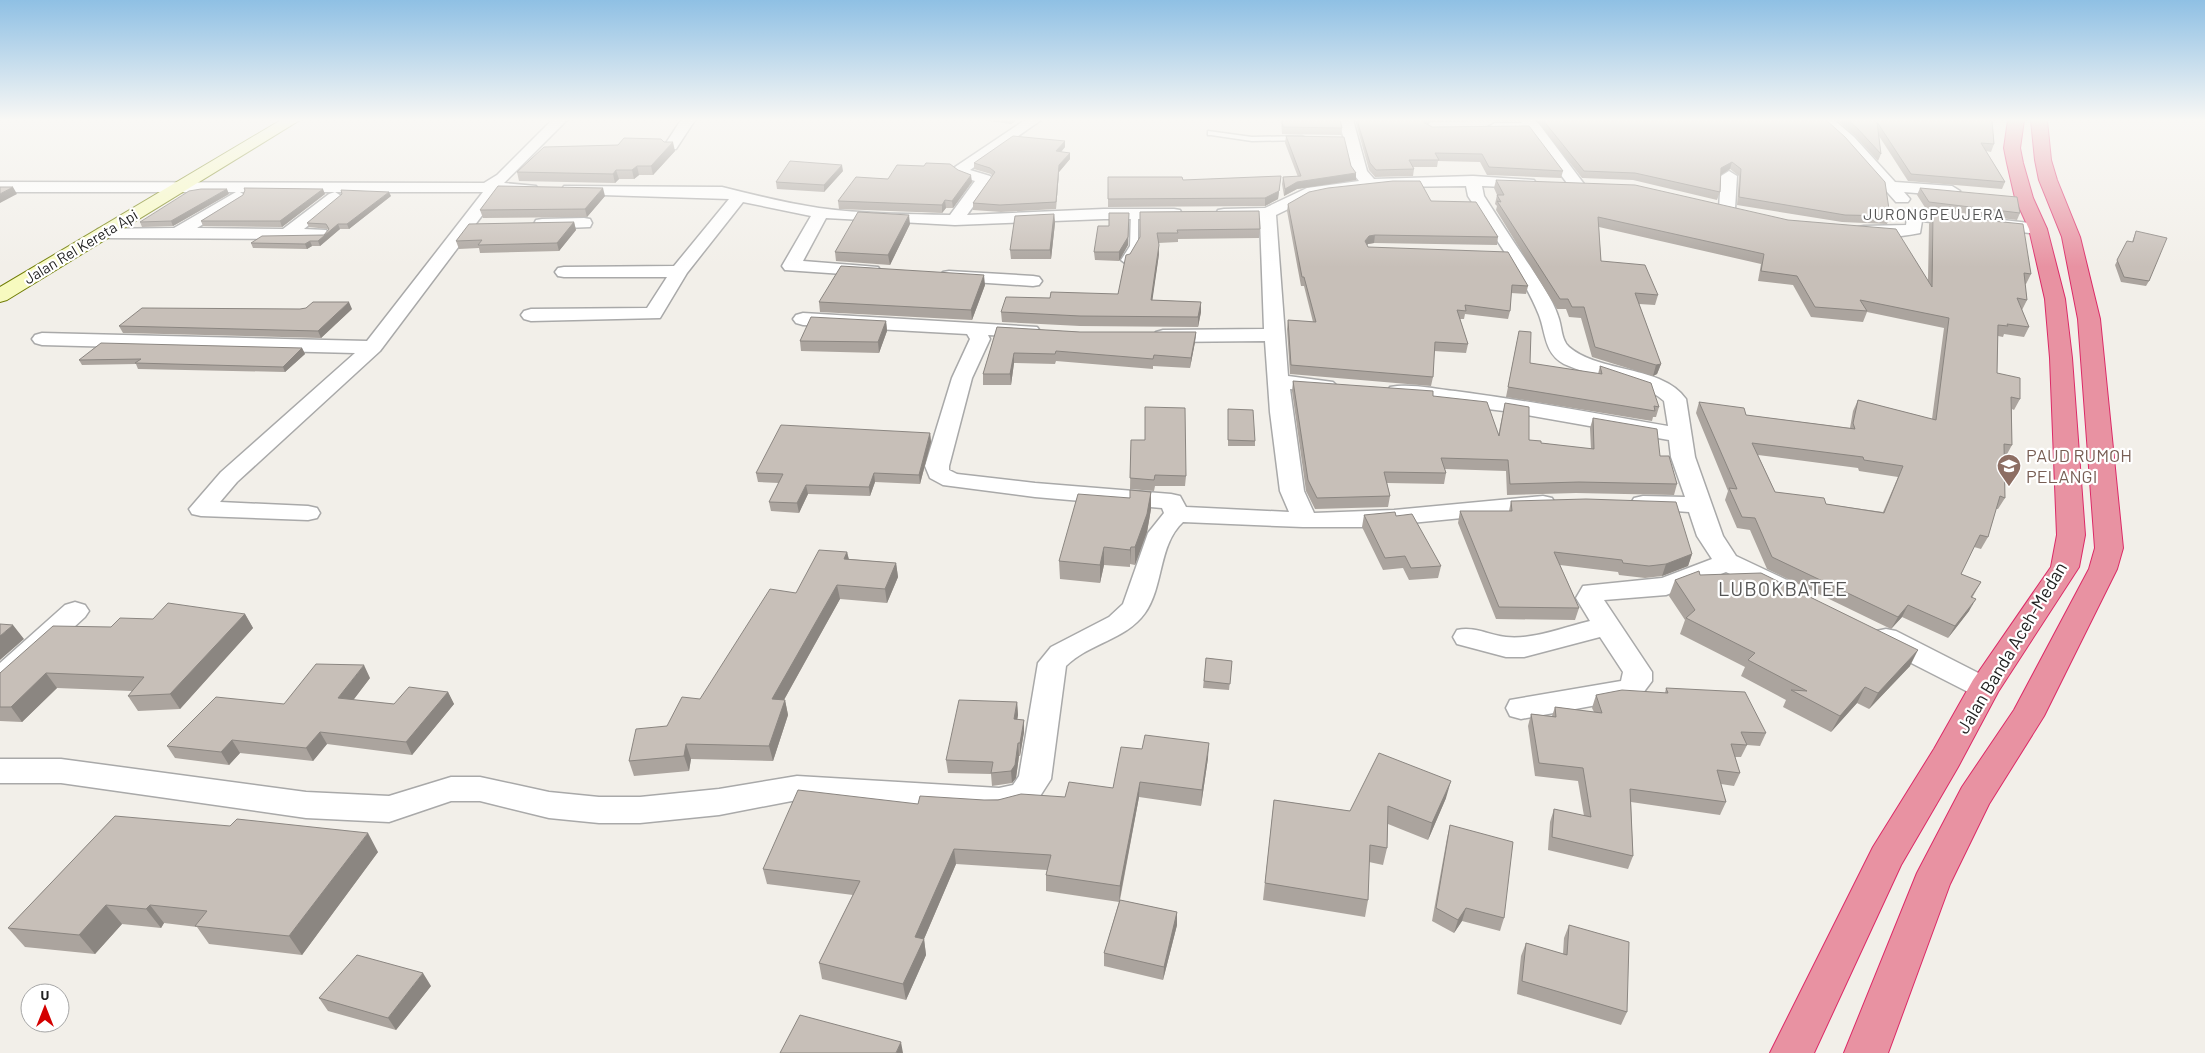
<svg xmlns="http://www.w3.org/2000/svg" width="2205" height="1053" font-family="Barlow,sans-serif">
<rect width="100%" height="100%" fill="#f2efe9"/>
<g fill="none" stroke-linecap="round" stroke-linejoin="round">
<defs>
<path id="lane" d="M1208,131l44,6 50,-1 4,2 -4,2 -50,1 -41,-6h-3z
M1131,212l7,2v32l-10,16 -3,1 -4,-3 9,-14z"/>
<path id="street" d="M552,120h15l-63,63 32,3 2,3 -2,3 -37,1 -119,158 -143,131 -17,20 88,4 9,2 3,5 -3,5 -9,2 -107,-4 -9,-2 -3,-5 32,-37 134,-119 -313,-8 -7,-2 -3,-4 3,-4 7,-2 325,8 116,-149h-243l6,4 -2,3 -47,29 86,1 46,-35 6,-2 8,5 -39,32 22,1 3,4 -3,4 -6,1 -216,-1 -6,-1 -3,-4 3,-4 76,-1 62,-36h-236v-10l484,1 13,-8z
M681,120h14l-19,29h-10l-2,-3z
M1025,120h16l-71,50 20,6 3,3 -26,36 137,-6h70l6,1 2,4 -2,4 -6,1h-70l-149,6 -129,-7 -23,43 75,6 3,4 -3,4 -6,1 -87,-6 -3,-4 29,-50 -68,-14 -56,71 -27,45 -129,3 -7,-2 -3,-4 3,-4 7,-2 116,-1 20,-31h-103l-6,-1 -3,-4 3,-4 6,-1 110,-1 55,-67 -159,-5 -8,-5 2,-3 158,1c32,8 64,16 97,21 43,6 88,6 131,7l25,-34 -16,-5 -7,-6 3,-3z
M1339,120h14l14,51 7,8 99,-3 61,4 2,3 -8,5 -46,-2 2,10c15,23 30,47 46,70 10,16 22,32 28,50 4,10 3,24 11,31 30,26 93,18 117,52l9,58 28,79 13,20 55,26 4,6 -4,6c-21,6 -46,-13 -65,-22l-60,23 -62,5 48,72v9l-12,16 -119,22 -11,-3 -4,-8 4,-8 111,-19 2,-9 -23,-35 -76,20h-18l-49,-13 -4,-7 4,-7c17,-4 32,5 49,7 27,3 58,-10 84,-16l-14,-23 7,-12 79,-8 50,-19 -15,-23 -8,-24 -55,-4 -3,-5 3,-5 9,-2 42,1 -14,-40 -2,-17 -165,-29 -114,-14 -3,-5 3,-5c20,-4 45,2 65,4 71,9 142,23 213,35l-4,-25c-27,-24 -68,-22 -100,-37 -20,-11 -18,-31 -25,-49 -15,-38 -49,-84 -71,-119l-2,-10 -74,1 -75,8 -41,20 12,161 45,6 4,4 -4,4 -7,2 -36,-3 14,102 10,22 80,-3 149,-14 9,2 3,5 -3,5 -9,2 -173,17h-67l-120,-5c-25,23 -19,64 -38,91 -19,27 -56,30 -79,53l-15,113 -16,25 -36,10 -202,-14 -78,15 -79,8h-41l-50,-5 -69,-17h-29l-62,21 -83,-4 -245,-35h-61v-24h61l245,33 83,4 62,-19h29l69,15 50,5h41l79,-8 78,-13 202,12 14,-3 6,-9 19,-113 13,-16 58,-30 14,-13 25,-71 16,-20 -2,-5 -127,-11 -92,-12 -13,-7 -5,-12 27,-88 18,-39 -3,-5 -164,-9 -7,-2 -3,-4 3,-4 7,-2 234,14 3,4 -3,4 -7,2 -42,-2 2,4 -18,39 -23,88v4l8,4 78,9 136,11 9,2 6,11 103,5 -9,-21 -10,-79 -5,-71 -102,1 -7,-2 -3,-4 3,-4 7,-2 101,-1 -4,-111h-42l-2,-4 2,-4 6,-1 41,-1 42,-20 52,-7 -7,-9z
M1520,120h14l5,4 45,60 -2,3h-12l-42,-56h-33l-7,-4 7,-4h27z
M1819,120h15l20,17 41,45 57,4 8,5 -8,5 -48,-4 6,7 -2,3h-12l-52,-59z
M1729,171l8,5 -2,33 -8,5 -8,-5 2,-33z
M1914,210l124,14 6,1 2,4 -2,4 -6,1 -116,-13 -2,12c-20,4 -42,6 -62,2l-2,-4 2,-4 6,-1 42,-1 2,-14z
M584,218l6,1 2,4 -2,4 -48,2 -6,-1 -2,-4 2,-4 6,-1z
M949,271l84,5 6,1 3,4 -3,4 -6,1 -90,-6 -3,-4 3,-4z
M75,602l10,3 4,6 -4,6 -75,69 -10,3v-26l65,-58z
M1886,629l10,2 98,50 5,7 -5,7 -10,3 -10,-3 -98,-50 -4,-7 4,-7z"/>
<path id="secondary" d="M281,120h19l-293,180 -7,2v-15z"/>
<path id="highway" d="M2008,120h16l-4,28 3,15 10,35 14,31 18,70 7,59 13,177 -6,32 -81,125 -40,75 -57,98 -87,188h-44l103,-206 61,-98 39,-69 78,-113 6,-32 -7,-177 -5,-59 -16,-70 -14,-31 -8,-35 -3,-15z
M2031,120h16l4,40 6,20 23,57 20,82 23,229 -6,21 -73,147 -55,88 -39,80 -62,169h-44l73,-180 45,-86 52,-77 75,-141 6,-21 -17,-229 -16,-82 -23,-57 -4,-20z"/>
</defs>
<use href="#lane" stroke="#a9a9a9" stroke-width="3"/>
<use href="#street" stroke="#a9a9a9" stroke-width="3"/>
<use href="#secondary" stroke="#707d05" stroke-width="2"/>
<use href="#highway" stroke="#dc2a67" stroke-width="2"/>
<use href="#lane" fill="#fff" fill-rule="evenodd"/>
<use href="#street" fill="#fff" fill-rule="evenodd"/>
<use href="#secondary" fill="#f7fabf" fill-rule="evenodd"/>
<use href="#highway" fill="#e892a2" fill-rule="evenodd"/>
</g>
<path fill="#aba49e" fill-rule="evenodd" d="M981,120h36l-6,4z
M1281,120h59l2,8 -1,7 -59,-1z
M1355,120h164v1l-88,1 -3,2 4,3 131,44 -2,7 -74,-3 -7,-13 -42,-1 -1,6h-24l1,2 -1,7 -38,1 -6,-7z
M1536,120h290l64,96 -3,8 -45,-2 -105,-17 2,-29 -9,-7 -9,6 -1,17 -3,8 -84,-20 -51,-2z
M1837,120h155l2,24 -3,8 -5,-1 19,31 -3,7 -94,-8 -29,-45 2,18 -3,7 -23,-25z
M1286,136l65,30 5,14 -59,9 -13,7 -2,-12 1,-7h15l-13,-34z
M664,142l11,9 -22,24h-14l-5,4h-15l-4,4 -96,-2 -2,-9z
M1065,147l-4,5 9,7 -11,13 -3,37 -55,3 -28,-2v-7l19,-27 -1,-2 -17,-5v-6z
M843,171l-19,21 -47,-3 -1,-7z
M1108,177l172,7 -2,15 -13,7 -157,1z
M888,179l84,3 -19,26h-7l-4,5 -103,-4 -1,-8z
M1496,180l432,101 1,-57 4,-9 98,59 -5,10h-1l2,16 -5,10 7,17 -5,10 -20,-3 -1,3 -5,-1 -1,37 23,26 -6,11 -2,-1v36l-6,11h-2l1,42 -7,11h-2l-8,28 -7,12 -7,-2 -13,27 20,8 -9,16 -3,13 -21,27 -46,-21 -11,12 -124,-60 -17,-39 -13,-2 -12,-28 3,-9 -32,-78 3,-11 47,13 104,13 3,-17 5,-11 74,19 12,-91 -77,-16 -4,10 -52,-5 -18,-32 -35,-4 3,-17 -162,-37 2,34 57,34 -3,10 -16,-1 22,60 -4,10 -4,2 -61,-19 -11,-39 -12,-1 -3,-8h-9l-61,-99 1,-4 -2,-2 2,-9 -3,-7zM1758,455l100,13 1,3 39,6 -15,35 -57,-8 -51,-12z
M244,188l81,6 -43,33 -79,-1 -2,-5 42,-26 2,-4z
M1920,188l100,25 -3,7 -91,-11 -9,-14z
M229,194l-56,32 -31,1 -2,-5z
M391,196l-42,33h-9l-20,17h-8l-5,3 -54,-1 -2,-5 73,-8 4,-5v-1l-19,-2 -2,-4z
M605,196l-18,21 -104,1 -3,-8z
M1431,201l67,36 -1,8 -123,-2 -6,1 -1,1 1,2 160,39 -2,8 -15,-1 -1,18 -2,8 -43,-5 -1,5h-4l8,25 -2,9 -32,-2 -1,26 -2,9 -141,-12 -3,-45 1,-9 25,2 -9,-36h-3l-14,-75 1,-7z
M1140,212l120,17 -1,9 -81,1v3l-20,1 1,11 -7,46 49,2v10l-3,15 -118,-1 -78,-4 -1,-10 49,-14 68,-4 12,-40 10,-17z
M1054,214l1,9 -4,36h-40l-1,-9z
M574,222l2,8 -17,21 -79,2 -1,-5 -20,1 -3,-8z
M910,224l-20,41 -54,-4 -1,-9z
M2136,231l13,50 -3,5 -25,-4 -6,-17 12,-24 5,1z
M1128,245l-9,16 -24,-1 -1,-8z
M985,285l-13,35 -152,-8 -1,-10z
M352,309l-31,29 -198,-5 -4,-7z
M886,321l1,10 -8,22 -78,-2 -1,-10z
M997,327l83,5h116l-1,10 -5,26 -37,-2v3l-97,-8 -1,3 -41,-1 -3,22h-28v-11z
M1517,341l13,22 68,11 2,-8 59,41 -3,10h-3l-1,4 -146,-24z
M302,348l3,6 -20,18 -147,-3 -2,-5 -54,1 -3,-5z
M1293,381l140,15 65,40 7,-33 24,37 12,3 50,6 -1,-21 3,-10 67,38 17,28 -3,11 -98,-2 -69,2 -1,-24 -61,-2 1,4 -2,11 -57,-1 3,13 -2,11 -73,2 -9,-18 -14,-100z
M1145,407l41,69 -1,10h-30l-1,5 -24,-2 1,-49h14z
M1228,409l27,32v5h-27z
M930,433l1,9 -11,42 -45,-2 -5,14 -62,-2 -9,19 -28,-2 -2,-9 10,-19 -21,-1 -2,-9z
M1151,492v17l-4,23 -12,33 -5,-1v3l-26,-2 -4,18 -40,-4 -1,-18 71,-63z
M1511,501l181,53 -4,12 -26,10 -17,2 -26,-3 -1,-3 -58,-7 19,43 -4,12 -79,-1 -38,-96 2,-12h49z
M1364,515l32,1 45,50 -3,12 -29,2 -6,-12 -20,2 -21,-43z
M847,552l2,7 47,4 2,14 -11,26 -47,-4 -56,101h1l3,15 -15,46 -82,-2 -2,12 -55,5 -5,-15 38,-35 33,-27z
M1700,575l210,91 -41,43 -12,-6 -26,29 -48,-25 3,-7 -45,-24 4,-9 -65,-33 5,-14 -16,-24 6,-16z
M245,614l8,14 -73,81 -42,2 -10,-15 4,-5 -75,-3 -35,34 -22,-1v-48l111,-46 42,-8z
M1206,658l26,3 -3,29 -26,-2z
M370,678l-17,22 41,4 54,-12 6,12 -42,51 -85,-11 -14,17 -73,-8 -11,12 -54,-7 -8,-12 117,-42z
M1666,688l100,45 -6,13 -13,-1 -6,12h-6l5,16 -6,13 -13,-2 5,18 -6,13 -89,-13 2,54 -5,13 -80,-19 2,-28 4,-13 30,7 -6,-35 -43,-5 -7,-50 3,-12 21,2 3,-9 39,5 -2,-4 4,-13 69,-2z
M1017,702l1,13 -1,5h7v12l-4,24h-1l-3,22 -4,5 -20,3 -1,-12 -43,-1 -2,-13z
M1208,758l-7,48 -62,-9 -19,103 57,12v13l-14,55 -59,-14v-13l15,-51 -73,-11v-16l1,-5 -91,-6 -32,75 2,16 -20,45 -84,-21 -3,-16 34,-68 -86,-11 -4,-15 155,-65 66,-4 81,-3 48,-9z
M1446,798l-18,42 -40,-16 -1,24 -4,17 -14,-3 -1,38 -3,17 -102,-17 11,-100 76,11z
M115,816l263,36 -76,103 -93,-11 -12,-17 -33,-4 -3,5 -39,-4 -27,30 -70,-7 -17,-19z
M1450,825l54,93 -4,13 -38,-10 -8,12 -22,-12 15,-83z
M1569,925l58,87 -6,13 -104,-31 4,-38 5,-13 37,11 1,-16z
M431,986l-35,44 -68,-19 -9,-13z"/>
<path fill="#8b8681" d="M1011,120h6l-6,4z
M1426,120h5v2l-9,7 1,-7z
M1065,141v6l-9,11v-7z
M673,142l2,9 -22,24 -2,-9z
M1070,153v6l-11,13 -3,37 3,-44z
M1732,162l-2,7 -11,7 2,-8z
M842,165l1,6 -19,21v-7z
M637,166l2,9 -5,4 -2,-9z
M616,170l3,9 -4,4 -2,-9z
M1356,173v7l-59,9 -13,7 1,-7 12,-7z
M971,175l1,7 -19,26 -1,-7z
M1281,176l-3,23 -13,7v-8z
M13,187l4,7 -17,9v-9z
M603,188l2,8 -18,21 -2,-8z
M227,189l2,5 -56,32 -2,-5z
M323,189l2,5 -43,33 -2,-6z
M389,192l2,4 -42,33 -2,-5z
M945,200l1,8 -4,5v-8z
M1054,214l1,9 -4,36 -1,-9z
M909,215l1,9 -20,41 -2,-10z
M1129,221l-1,24 -9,16v-9z
M574,222l2,8 -17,21 -2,-8z
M338,224l2,5 -20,17 -2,-5z
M1375,235l-1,8 -6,1 -4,5 1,-8 4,-5z
M310,241l2,5 -5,3 -2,-5z
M1159,245v9l-8,56v-10z
M984,275l1,10 -13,35 -1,-10z
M349,302l3,7 -31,29 -3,-7z
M1201,302v10l-3,15v-10z
M886,321l1,10 -8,22 -1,-11z
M1196,332l-1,10 -5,26 1,-10z
M302,348l3,6 -20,18 -2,-5z
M1014,353v10l-3,22 -1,-11z
M1661,364l-4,10 -4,2 3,-11z
M930,433l1,9 -11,42 -1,-9z
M874,473l1,9 -5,14 -1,-9z
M806,485l2,9 -9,19 -2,-10z
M1151,492v17l-4,23 -12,33v-18z
M1104,547v18l-4,18v-18z
M1131,547l-1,17v3v-17z
M847,552l3,14 -6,-7z
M1692,554l-4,12 -26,10 4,-12z
M896,563l2,14 -11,26 -2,-14z
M837,585l3,14 -64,115 -4,-15z
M1976,599l-7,12 -21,27 7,-12z
M1908,605l-6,12 -11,12 7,-12z
M245,614l8,14 -73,81 -10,-15z
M13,625l11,14 -24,21v-24z
M1918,650l-8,16 -41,43 9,-16z
M364,665l6,13 -25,33 -7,-13z
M46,673l11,15 -35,34 -11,-15z
M1865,687l-8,16 -26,29 9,-16z
M448,692l6,12 -42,51 -6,-13z
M785,700l3,15 -15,46 -4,-15z
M1017,702l1,13 -3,17 -1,-13z
M1024,720v12l-4,24v-13z
M320,732l7,12 -14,17 -7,-13z
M232,740l8,13 -11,12 -8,-13z
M1018,743l1,13 -3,22 -4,5 -1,-12z
M1209,743l-1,15 -7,48 1,-16z
M686,744l5,15 -2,12 -5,-15z
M1451,781l-5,17 -18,42 4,-17z
M1140,782l-1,15 -20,105 1,-16z
M368,833l10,19 -76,103 -13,-19z
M954,849l2,15 -38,89 -3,-16z
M106,905l16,19 -27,30 -16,-19z
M150,905l14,18 -3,5 -15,-19z
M1466,908l-4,13 -8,12 4,-13z
M1177,912v13l-14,55 1,-13z
M924,939l2,16 -20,45 -3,-16z
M423,973l8,13 -35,44 -8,-12z
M901,1042l2,11h-7z"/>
<path fill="#c7bfb8" stroke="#8b8681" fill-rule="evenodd" d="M1282,120h58l2,8 -59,-1z
M1357,120h69l-3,2 9,5 97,-1 34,45 -74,-4 -7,-13 -47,-1 4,7h-30l5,9 -38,1 -6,-7z
M1543,120h283l19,17 40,45 5,34 -45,-1 -106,-18 2,-28 -9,-7 -11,6 -1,24 -85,-19 -51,-2z
M1848,120h144l2,24 -13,-1 24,39 -94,-8 -34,-52 4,32 -23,-25z
M1013,136l52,5 -9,10 14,2 -11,12 -3,37 -56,3 -27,-2 22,-31 -5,-4 -16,-5z
M1286,136l58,1 7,29 5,7 -59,9 -12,7 -2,-12 18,-1z
M624,138l37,1 3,3h9l-22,24h-14l-5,4h-16l-3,4 -96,-2 27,-25 74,-2z
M790,161l52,4 -18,20 -48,-3z
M926,163l24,1 8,6 13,5 -19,26 -7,-1 -3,5 -104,-4 18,-24 32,2 9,-14 27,1z
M1281,176l-2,15 -14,7 -157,1v-22h74l1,3z
M1496,180l139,5 153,35 108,9 36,58 1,-72 90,9 8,50 -7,-1 3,27 -10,-2 12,29 -22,-3 1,2 -10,-1 -1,48 23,5v21l-9,-2 1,48 -8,-1 1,54 -5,-2 -12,41 -8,-2 -19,39 20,8 -10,15 5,2 -21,27 -47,-21 -10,12 -126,-60 -17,-39 -13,-1 -13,-29 8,1 -38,-87 45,6 2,7 109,14 -2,-6 5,-23 78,20 13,-102 -89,-18 7,11 -52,-4 -18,-31 -36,-5 3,-17 -166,-37 3,44 44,4 13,30 -23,-2 26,71 -5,1 -61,-18 -11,-40h-12l-4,-8h-8l-63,-98 4,1 -4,-7h7zM1752,443l111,14 1,3 39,6 -19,47 -58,-9 -2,-6 -49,-6z
M1393,181h27l11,20 45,1 22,35 -123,-2 -6,1 -4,5 3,6 140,5 20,34 -16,-1 -2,26 -45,-6 1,6 -9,-1 11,34 -33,-2 -2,35 -142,-12 -3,-45 28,2 -12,-45h-2l-14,-73 21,-12 19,-4z
M498,186l105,2 -18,21 -105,1z
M0,187h13l-13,7z
M244,188l79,1 -43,32h-79l42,-26 2,-5z
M1920,188l97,9 3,16 -91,-11z
M201,189h26l-56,32 -31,1 49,-31z
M341,190l48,2 -42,32h-9l-20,17h-8l-5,3 -54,-1 11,-7 62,-1 5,-6 -3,-5 -19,-1 35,-29z
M1259,211l1,18 -83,1 1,3h-21l2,12 -8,55 50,2 -3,15 -118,-1 -79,-4 5,-15 44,1 1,-6 67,2 8,-39 4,-1 10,-17v-25z
M858,212l51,3 -21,40 -53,-3z
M1109,213h20l-1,24 -9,15h-25l4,-26h11z
M1054,214l-4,36h-40l5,-34z
M574,222l-17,21 -79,2 4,-5 -26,1 13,-17z
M2136,231l31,7 -18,43 -25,-4 -7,-17 10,-19 6,1z
M841,266l143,9 -13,35 -152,-8z
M313,302h36l-31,29 -199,-5 23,-18 158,1 6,-1z
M811,317l75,4 -8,21 -78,-1z
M997,327l83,5h116l-5,26 -37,-3 -1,4 -97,-8 -1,3 -41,-1 -4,21h-27z
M1519,331l12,1 -1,31 72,11 -2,-8 51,17 8,24 -5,-1 1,5 -147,-24z
M101,343l201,5 -19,19 -148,-4 6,-4 -62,1z
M1293,381l140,10v5l54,6 12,34 6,-33 24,4v33l12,1v2l53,6 -1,-31 64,11 3,27h9l8,28 -98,-2 -69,2 -2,-24 -67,-2 5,15 -62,-1 6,24 -73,2 -9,-18z
M1145,407l40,1 1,68 -31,-1 -1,5 -24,-2 1,-38h14z
M1228,409l25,1 2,31 -27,-1z
M781,425l149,8 -11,42 -45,-2 -5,14 -63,-2 -9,18 -28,-1 14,-28 -27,-1z
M1130,490l21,2 -4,22 -12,33h-4l-1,3 -26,-3 -4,18 -41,-4 19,-67 52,4z
M1586,499l90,3 16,52 -26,10 -17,2 -26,-3 -1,-3 -68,-8 25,56 -80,-1 -39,-96h52l-1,-10h2z
M1395,512l1,4 16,-2 29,52 -30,2 -6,-12 -20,2 -21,-43z
M819,550l28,2 -3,7 52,4 -11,26 -48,-4 -65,114 13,1 -16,46 -83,-2 -2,12 -55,5 7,-32 31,-3 15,-29 18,2 70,-110 26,4z
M1699,571l1,4 61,-2 157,77 -40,43 -13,-6 -25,29 -49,-26 16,1 -59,-31 7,-7 -69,-35 9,-8 -20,-30z
M168,603l77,11 -75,80 -42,2 16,-19 -98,-4 -35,34h-11v-34l53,-47 58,1 9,-9 33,1z
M0,624l13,1 -13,11z
M1206,658l26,3 -2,23 -26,-3z
M316,664l48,1 -26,33 56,6 15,-17 39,5 -42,50 -86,-10 -14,16 -74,-8 -11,12 -54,-6 49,-49 68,7z
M1666,688l79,4 21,41 -25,-1 6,13 -16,-1 9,29 -23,-3 9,32 -96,-13 3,67 -81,-19 2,-28 37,8 -8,-49 -44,-5 -8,-49 25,3 -1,-10 47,6 -6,-18 26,-5 46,3z
M959,700l58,2 -3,17 10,1 -4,23h-2l-3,22 -4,6 -20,2 2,-11 -47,-2z
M1145,735l64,8 -7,47 -62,-8 -20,104 -74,-11 5,-20 -97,-6 -39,88 9,2 -21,45 -84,-21 41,-82 -97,-12 35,-79 120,14 2,-8 64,4h14l23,-6 44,3 4,-15 44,6 8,-41 21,2z
M1379,753l72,28 -19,42 -44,-17 -1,42 -17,-3 -2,55 -103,-17 9,-83 76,11z
M115,816l115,10 7,-7 131,14 -79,103 -94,-10 12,-15 -57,-6 -4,4 -40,-4 -27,30 -71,-7z
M1450,825l63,17 -9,76 -38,-10 -8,12 -22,-12z
M1120,900l57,12 -13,55 -60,-14z
M1569,925l60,17 -2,70 -105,-31 4,-38 41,12z
M357,955l66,18 -35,45 -69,-20z
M800,1015l101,27 -5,11h-116z"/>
<linearGradient id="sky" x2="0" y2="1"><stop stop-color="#8fc0e4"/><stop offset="0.45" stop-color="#f9f8f5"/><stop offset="1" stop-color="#f9f8f5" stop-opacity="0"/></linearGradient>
<rect width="2205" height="267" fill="url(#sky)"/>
<defs>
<symbol id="school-pin" viewBox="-11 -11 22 30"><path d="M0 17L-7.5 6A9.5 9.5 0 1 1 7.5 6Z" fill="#8d6e63" stroke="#fff"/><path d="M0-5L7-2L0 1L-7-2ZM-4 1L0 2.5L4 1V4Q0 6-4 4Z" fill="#fff"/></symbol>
</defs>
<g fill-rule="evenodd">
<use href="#school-pin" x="1995" y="452" width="28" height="38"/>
</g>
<g text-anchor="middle" stroke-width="4.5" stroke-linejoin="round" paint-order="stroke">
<g font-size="15" fill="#222" stroke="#fff">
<text transform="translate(81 247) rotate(-31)" y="5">Jalan Rel Kereta Api</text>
</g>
<g font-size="16" letter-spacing="1" fill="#555" stroke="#fff">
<text x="1934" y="220">JURONGPEUJERA</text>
</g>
<g font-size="18" fill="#785e54" stroke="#fff" text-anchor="start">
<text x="2026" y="462">PAUD RUMOH<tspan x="2026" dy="21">PELANGI</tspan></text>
</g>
<g font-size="18" fill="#222" stroke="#fff">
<text transform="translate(2012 648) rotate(-59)" y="6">Jalan Banda Aceh-Medan</text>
</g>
<g font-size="20" letter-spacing="1" fill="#555" stroke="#fff">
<text x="1783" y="596">LUBOKBATEE</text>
</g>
</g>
<g transform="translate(45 1008)"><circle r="24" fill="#ffffff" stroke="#a7a7a7"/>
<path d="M0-4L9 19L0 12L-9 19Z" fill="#d40000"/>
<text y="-8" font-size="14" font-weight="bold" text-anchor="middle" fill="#222222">U</text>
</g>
</svg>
